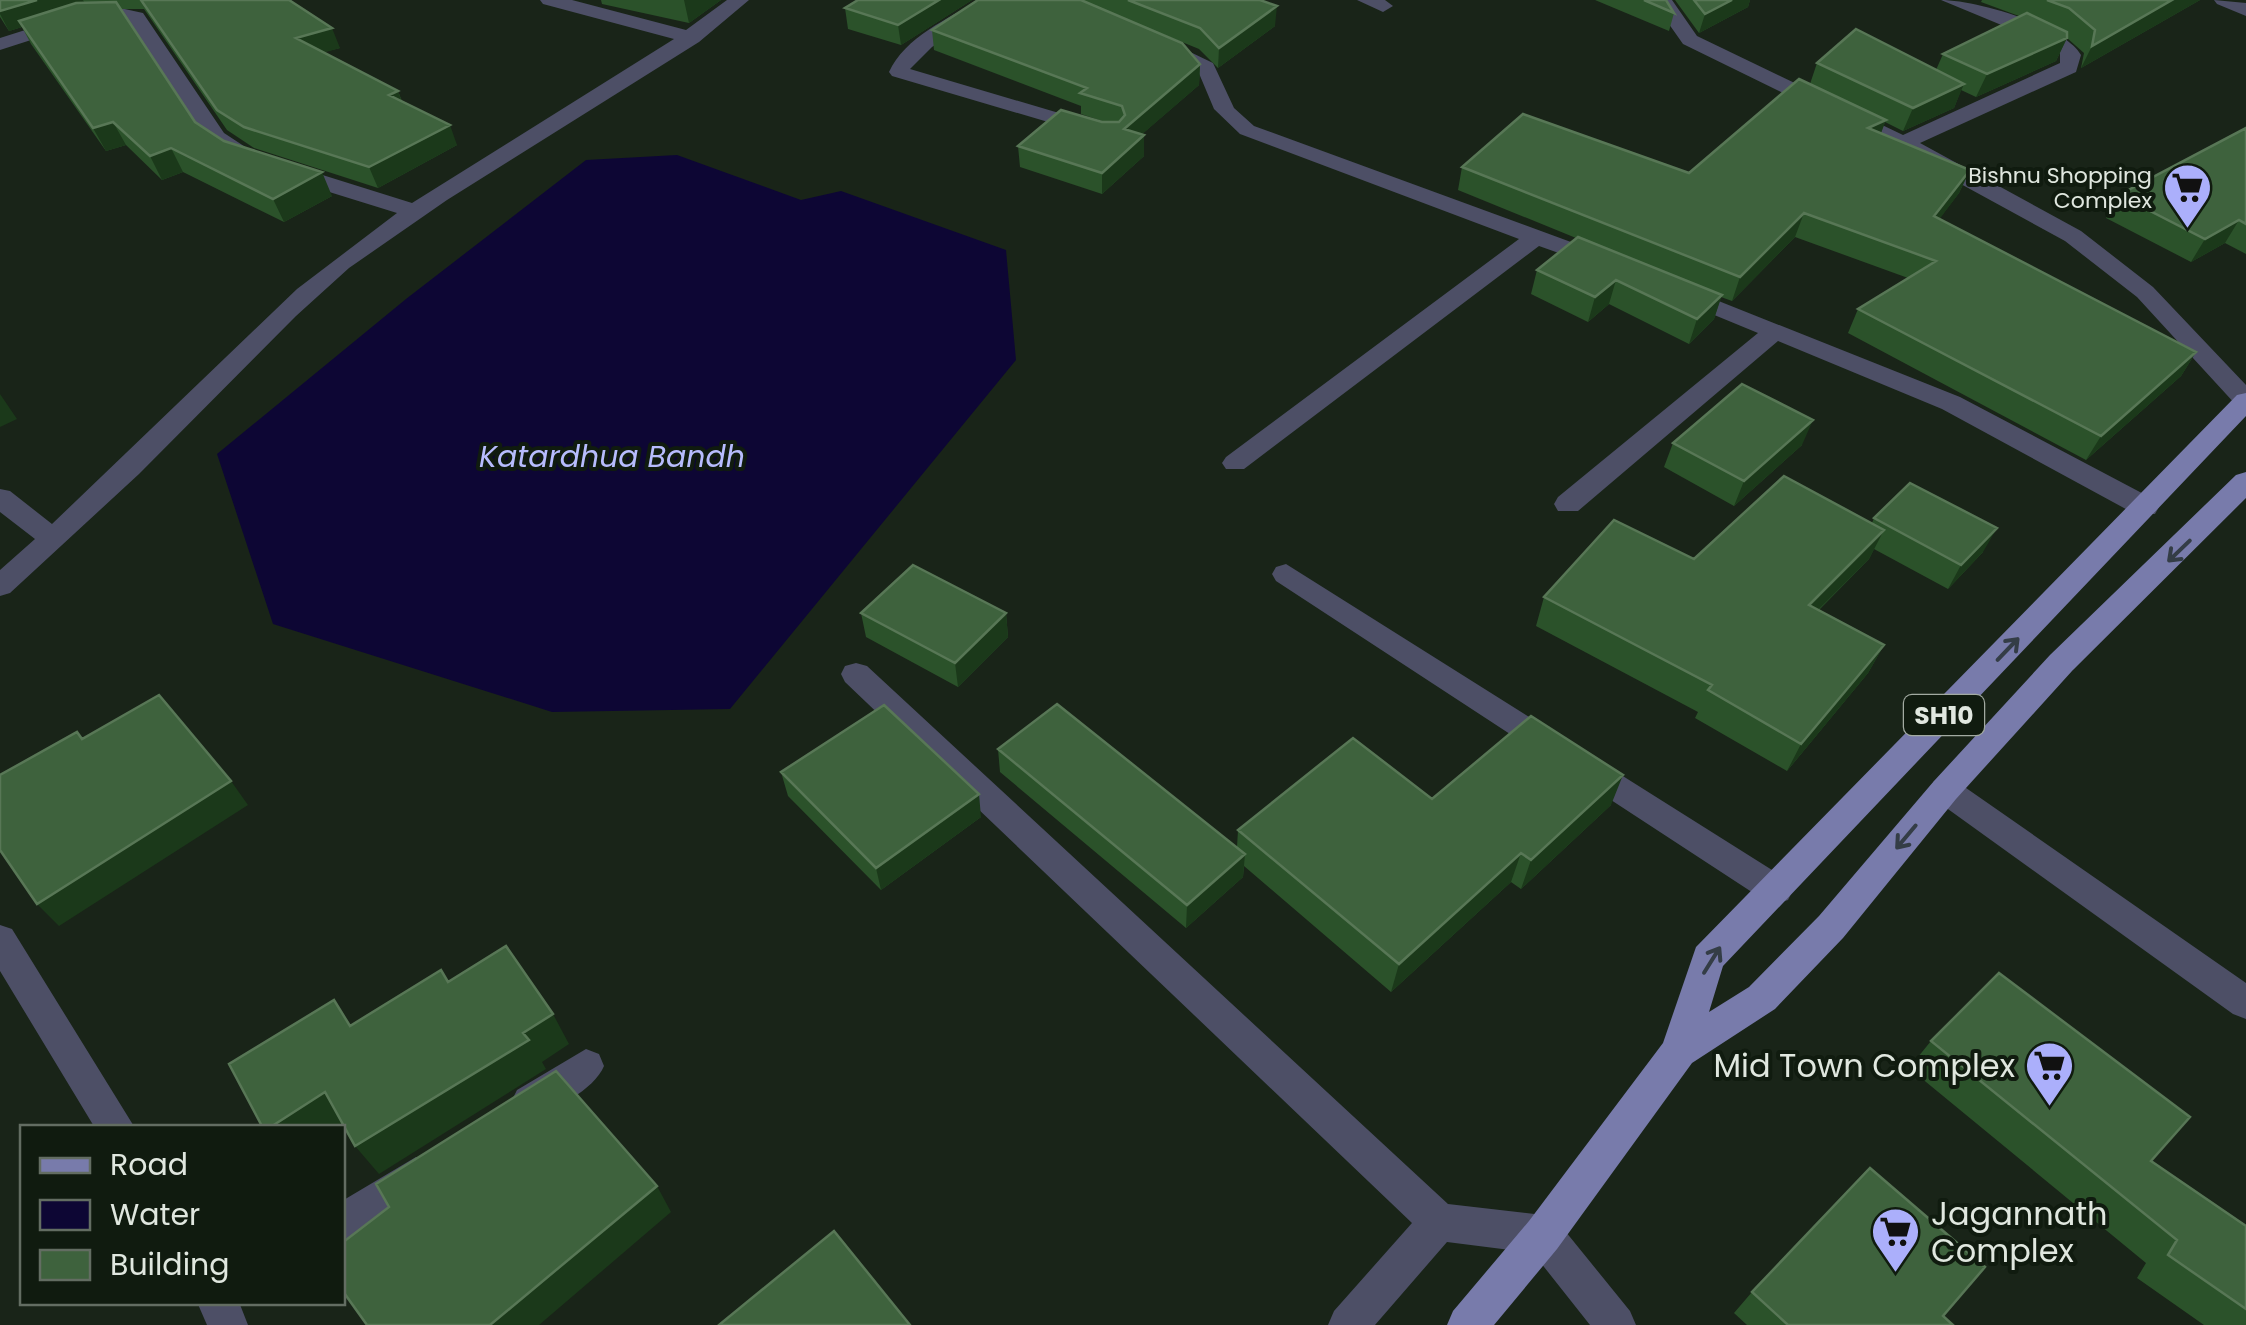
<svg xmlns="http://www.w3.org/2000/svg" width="2246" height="1325" font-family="Poppins,sans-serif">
<rect width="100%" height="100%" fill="#192418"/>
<path fill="#0d0634" d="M677,155l124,45 40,-9 165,59 10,110 -286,349 -178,3 -279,-88 -56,-170 189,-155 180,-139z"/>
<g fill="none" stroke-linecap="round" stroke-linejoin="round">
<path fill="#4d4f66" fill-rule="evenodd" d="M540,0h32l114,30 41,-30h22l-50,42 -252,158 -98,68 -53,48 -157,158 -129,119 -10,3v-26l35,-31 -35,-27v-23l10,2 42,33 245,-235 100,-76 -116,-36 -3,-5 3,-5h16l115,36 262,-164 -131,-35z
M979,0h24l-71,47 -22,22 186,55 4,4 -4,4h-14l-190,-56 -3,-4c16,-35 59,-53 90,-72z
M1357,0h28l8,6 -10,6z
M1652,0h20l25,36 206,99 157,-72v-10l-10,-8 -109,-45c34,0 123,25 140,55l-5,17 -156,71 161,88 72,56 93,98v23l-9,-2 -100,-109 -72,-56 -170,-93 -212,-104z
M2214,0l32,3v13l-29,-12z
M120,8l23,5 81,120 29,19 3,5 -3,5c-41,9 -103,-109 -124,-141l-42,1 -87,28v-12l79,-25z
M1159,37l54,26 21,45 20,18 355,130 4,5 -12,7 -62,-22 -295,223h-18l-4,-6 4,-6 293,-218 -279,-105 -26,-25 -16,-38 -46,-24v-8z
M1681,286l279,111 195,103 4,7 -4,7h-20l-193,-105 -164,-68 -200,170h-20l-4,-7 4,-7 200,-164 -85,-35 -4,-5 4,-5z
M1286,564l502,316 5,10 -5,10 -12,4 -12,-4 -488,-319 -4,-7 4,-7z
M856,663l11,3 581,538 95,11 14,6 73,90 6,14h-46l-57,-72 -86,-11 -72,83h-47l6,-14 78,-88 -567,-541 -4,-8 4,-8z
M1945,777l11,4 290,202v36l-13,-5 -299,-215 -5,-9 5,-9z
M0,925l12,4 123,199h-40l-95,-157z
M586,1049l13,5 5,12c-10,24 -50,44 -74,53l-13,-5 -6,-12 6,-12z
M416,1157l14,6 5,13 -5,13 -88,54v-42z
M197,1302h42l9,23h-41z"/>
<path fill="#787bab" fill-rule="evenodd" d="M2246,393v23l-523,550 -14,46 40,-25 70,-71 115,-135 116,-126 186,-180 10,-3v26l-174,173 -116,128 -113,139 -68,71 -83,54 -135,186 -63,76h-47l6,-14 76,-90 134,-178 33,-96 541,-552z"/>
</g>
<path fill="#2b522a" d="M0,0h289l51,48 -16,4 74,39 4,10 55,44 -79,43 -124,-40 -27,-18 -83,-121h-24l75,113 29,19 108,55 -48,26 -101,-50 -21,8 -36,-35 -20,6 -75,-107 -9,-17 -13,4 -9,-14z
M601,0h120l-32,23 -87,-19z
M858,0h114l-71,45 -53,-16 -3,-21z
M978,0h282l15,26 -57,42 -19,-19 -61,-25 62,40 -1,21 -57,49 2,1v21l-42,38 -82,-27 -2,-21 87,-24 -24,-8v-8l-147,-56 -2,-20z
M1595,0h71l8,13 -5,18z
M1675,0h75l-2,7 -49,26z
M1982,0h218l-119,68 3,-15 -17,-15 -11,23 -80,36 -15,-7 -7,18 -51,23 -18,-9 -4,11 89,37 -11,23 -20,26 257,133 -15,24 -95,84 -238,-127 10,-24 50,-31 -113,-41 -63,64 -11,-4 -7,22 -25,25 -80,-40 -21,18 -57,-28 6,-24 39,-32 -118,-48 4,-23 227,6 121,-89 7,-21 119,7 7,-16 76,-38 -38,-14z
M2246,128v126l-21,-11 -34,19 -85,-44 13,-23z
M1673,443l129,2 -68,61 -70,-39z
M1874,518l109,34 -35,37 -74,-40 -5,10 -50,51 65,35 -16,28 -81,98 -92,-53 3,-6 -162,-86 8,-29 150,-38 178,-36z
M861,613h145l2,24 -50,50 -92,-50z
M998,749l239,98 1,-17 194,-31 179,6 -90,84 -10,-7 -120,110 -147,-126 -1,11 -57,51 -186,-156z
M781,772l200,45 -100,73 -93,-94z
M1931,1041l220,120 95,65v99h-42l-67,-47 9,-15 -237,-195z
M1752,1292l191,24 10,9h-206l-13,-12z"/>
<path fill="#1b391a" d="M37,0h46l4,8 -68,13 3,6 -13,4 -9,-17v-3z
M684,0h37l-32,23z
M939,0h33l-71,45 -3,-20z
M1732,0h18l-2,7 -49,26 6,-19z
M2172,0h28l-119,68 11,-22z
M1277,6l-2,20 -57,42 1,-20z
M332,28l8,20 -35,10 -9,-20z
M2067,38l-11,23 -80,36 11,-23z
M1200,64l-1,21 -75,65v-21z
M1964,84l-10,24 -51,23 10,-23z
M398,91l7,20 -16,-16z
M1886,120l-9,23 -9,-15z
M113,122l13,23 -20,6 -13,-23z
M450,125l7,20 -79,43 -9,-21z
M1144,135v21l-42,38v-21z
M171,148l12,24 -21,8 -12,-24z
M1970,170l-11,23 -35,47 10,-24z
M322,172l10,24 -48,26 -11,-23z
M1804,213l-9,24 -63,64 8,-24z
M2239,220l-14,23 -34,19 14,-23z
M1616,280l-7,24 -21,18 7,-25z
M1722,295l-8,24 -25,25 8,-25z
M2196,352l-15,24 -95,84 15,-24z
M0,394l17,25 -17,8z
M1813,420l-11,25 -68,61 10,-25z
M1997,528l-14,24 -35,37 13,-24z
M1884,530l-15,29 -74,74 14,-28z
M1006,613l2,24 -50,50 -3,-24z
M1884,645l-16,28 -81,98 14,-27z
M1623,775l-12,30 -90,84 10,-29z
M231,781l17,24 -189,121 -22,-22z
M979,794l2,23 -100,73 -5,-22z
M1521,853l-10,29 -120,110 8,-28z
M1245,854l-2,23 -57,51 1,-23z
M553,1014l16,30 -27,18 4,7 -167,105 -24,-28z
M325,1092l24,29 -10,7h-70z
M657,1186l14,26 -132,113h-49z"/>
<path fill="#3e623d" stroke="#587756" stroke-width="2.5" d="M0,0h37l-37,11z
M141,0h148l43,28 -36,10 102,53 -9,4 61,30 -81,42 -125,-40 -27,-17z
M858,0h81l-41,25 -53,-17z
M978,0h103l101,43 18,21 -76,65 20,6 -42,38 -84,-27 43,-36 41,12h17l6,-7 -3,-9 -42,-13 7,-5 -155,-58z
M1128,0h132l17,6 -58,42 -19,-20z
M1644,0h22l8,13z
M1694,0h38l-27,14z
M2047,0h125l-80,46 3,-16 -26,-22z
M116,2l79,120 29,19 98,31 -49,27 -102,-51 -21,8 -37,-34 -20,6 -74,-107 57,-18z
M2027,13l40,19v6l-80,36 -44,-20z
M1856,29l108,55 -51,24 -96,-45z
M1799,79l87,41 -18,8 102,42 -36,46 262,136 -95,84 -243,-127 78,-48 -132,-48 -64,64 -278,-110 61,-53 166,59z
M2246,128v96l-7,-4 -34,19 -86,-44z
M1578,237l144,58 -25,24 -81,-39 -21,17 -58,-27z
M1742,384l71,36 -69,61 -71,-38z
M1784,476l100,54 -75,75 75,40 -83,99 -93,-54 4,-5 -168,-88 70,-77 80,39z
M1910,483l87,45 -36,37 -87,-47z
M913,565l93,48 -51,50 -94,-50z
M159,695l72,86 -194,123 -37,-54v-75l77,-43 5,7z
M1057,704l188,150 -58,51 -189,-156z
M884,705l95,89 -103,74 -95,-96z
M1531,716l92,59 -92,85 -10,-7 -122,111 -161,-134 115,-92 79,61z
M506,946l47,68 -30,19 6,7 -174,106 -30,-54 -56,36h-6l-34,-64 105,-64 16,26 91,-56 7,12z
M1999,973l191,144 -39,44 95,65v83l-78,-54 9,-15 -246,-199z
M556,1071l101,115 -167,139h-123l-25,-35v-47l47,-36 -13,-23z
M1870,1168l115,99 -42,49 10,9h-165l-36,-33z
M834,1231l76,94h-191z"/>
<defs><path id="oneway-shaft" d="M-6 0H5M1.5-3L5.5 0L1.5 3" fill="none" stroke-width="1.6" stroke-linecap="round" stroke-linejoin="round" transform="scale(2.5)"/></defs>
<g stroke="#343d46">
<use href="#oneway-shaft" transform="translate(2179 551) rotate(136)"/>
<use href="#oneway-shaft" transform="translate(2008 649) rotate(-46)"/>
<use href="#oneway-shaft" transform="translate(1906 837) rotate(130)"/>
<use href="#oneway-shaft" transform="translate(1712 960) rotate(-58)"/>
</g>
<defs>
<symbol id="supermarket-pin" viewBox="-11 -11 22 30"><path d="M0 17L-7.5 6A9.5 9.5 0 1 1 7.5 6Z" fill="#abaffb" stroke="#101b0f"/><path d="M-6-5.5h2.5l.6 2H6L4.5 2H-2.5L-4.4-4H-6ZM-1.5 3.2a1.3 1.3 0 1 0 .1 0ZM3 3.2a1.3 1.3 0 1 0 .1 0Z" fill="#111"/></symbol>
</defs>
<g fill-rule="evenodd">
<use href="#supermarket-pin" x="2160" y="160" width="55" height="75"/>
<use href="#supermarket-pin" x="2022" y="1038" width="55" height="75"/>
<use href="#supermarket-pin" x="1868" y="1204" width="55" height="75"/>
</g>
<g text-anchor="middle" stroke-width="8" stroke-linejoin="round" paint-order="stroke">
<g font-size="22" fill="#e0e7df" stroke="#101b0f" text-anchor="end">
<text x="2152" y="183">Bishnu Shopping<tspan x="2152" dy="25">Complex</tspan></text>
</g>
<rect fill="#101b0f" stroke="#a2aaa1" stroke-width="2.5" x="1904" y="695" width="80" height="40" rx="8"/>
<g font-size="25" font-weight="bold" fill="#e0e7df">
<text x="1944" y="724">SH10</text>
</g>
<g font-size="30" font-style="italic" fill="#b7bcfd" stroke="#101b0f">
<text x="612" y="467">Katardhua Bandh</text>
</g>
<g font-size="32" fill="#e0e7df" stroke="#101b0f" text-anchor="end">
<text x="2015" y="1077">Mid Town Complex</text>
<text x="1931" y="1225" text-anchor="start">Jagannath<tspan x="1931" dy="37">Complex</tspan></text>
</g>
</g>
<rect x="20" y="1125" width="325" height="180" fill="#101b0f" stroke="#636d62" stroke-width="2.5"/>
<rect x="40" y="1158" width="50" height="15" fill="#787bab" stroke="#636d62" stroke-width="2.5"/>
<text x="110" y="1175" font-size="30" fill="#e0e7df">Road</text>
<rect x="40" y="1200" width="50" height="30" fill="#0d0634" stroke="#636d62" stroke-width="2.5"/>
<text x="110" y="1225" font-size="30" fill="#e0e7df">Water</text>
<rect x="40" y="1250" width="50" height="30" fill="#3e623d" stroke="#636d62" stroke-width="2.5"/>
<text x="110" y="1275" font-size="30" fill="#e0e7df">Building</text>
</svg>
